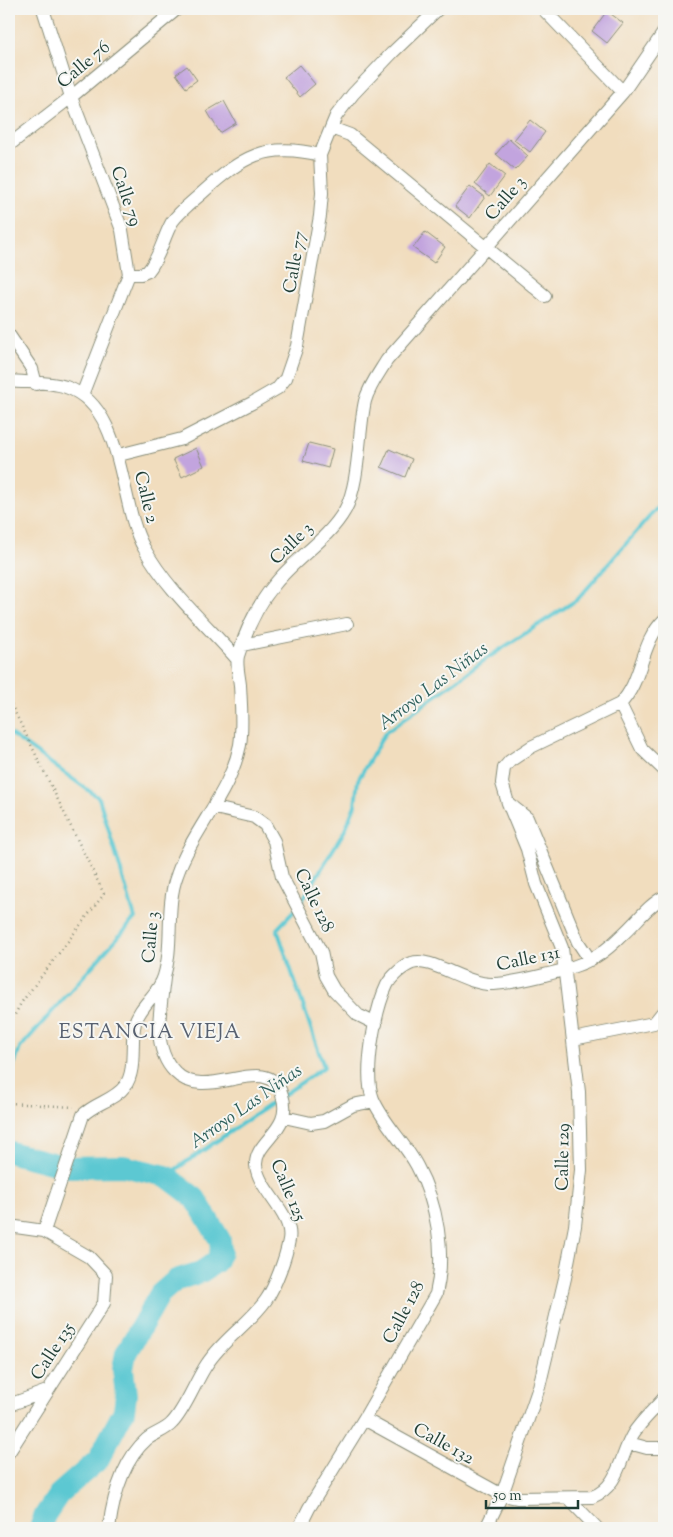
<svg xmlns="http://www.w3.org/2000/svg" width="673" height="1537" font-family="'Sorts Mill Goudy',serif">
<rect width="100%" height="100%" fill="#f6f6f2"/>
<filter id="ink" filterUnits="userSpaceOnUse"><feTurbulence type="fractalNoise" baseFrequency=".02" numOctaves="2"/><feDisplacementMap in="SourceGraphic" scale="10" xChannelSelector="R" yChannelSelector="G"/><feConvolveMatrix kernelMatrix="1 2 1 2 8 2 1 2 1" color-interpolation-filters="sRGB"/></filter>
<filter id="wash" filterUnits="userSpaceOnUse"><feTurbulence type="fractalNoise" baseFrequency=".0096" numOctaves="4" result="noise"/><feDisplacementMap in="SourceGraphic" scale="20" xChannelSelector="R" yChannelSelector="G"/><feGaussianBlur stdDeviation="1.12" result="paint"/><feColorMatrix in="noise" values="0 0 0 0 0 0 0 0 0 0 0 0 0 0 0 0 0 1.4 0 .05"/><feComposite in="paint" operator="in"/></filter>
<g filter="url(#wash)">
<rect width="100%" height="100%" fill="#f1ddbe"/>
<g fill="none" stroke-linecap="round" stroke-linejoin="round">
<path stroke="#5bc8d2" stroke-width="4" d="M9,733l90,65 36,120 -115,130 -11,31
M300,904l45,-74 10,-25 3,-25 27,-47 104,-76 89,-58 86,-99
M166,1176l158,-109 -47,-138 19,-20"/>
<path stroke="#5bc8d2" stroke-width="22" d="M9,1152l58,15 56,-1 43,10 29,22 25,42 1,11 -5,11 -15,10 -25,8 -16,14 -34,59 -3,16 3,26 -2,16 -26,49 -39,34 -14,21 -5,13"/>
</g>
<g id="blocks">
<path fill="#c2a4de" d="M626,9h11l-4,5z
M607,11l16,12 -16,20 -15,-12z
M299,65l16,19 -15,13 -16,-20z
M187,66l10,14 -11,8 -10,-14z
M224,101l12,22 -16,10 -13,-22z
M530,120l15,12 -15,20 -16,-12z
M509,139l19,17 -13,14 -19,-16z
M490,164l15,12 -15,20 -15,-12z
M470,186l15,11 -15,21 -15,-12z
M425,232l20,15 -11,16 -21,-15z
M309,443l24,6 -5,19 -25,-7z
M196,448l8,18 -22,11 -9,-18z
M389,449l23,10 -7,18 -24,-10z"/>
</g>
</g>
<g filter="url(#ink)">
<use href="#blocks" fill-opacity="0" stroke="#888d79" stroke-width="1"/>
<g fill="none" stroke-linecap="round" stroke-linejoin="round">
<defs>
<path id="minor" d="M43,9l28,88 51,133 7,44 -47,121
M543,9l80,83
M331,128l19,7 195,161
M9,145l62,-48 106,-88
M129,274h12l7,-3c12,-14 15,-33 24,-49 8,-11 20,-20 30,-29 40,-36 64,-52 118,-38
M9,335l23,34 4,15
M9,381c17,2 40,0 57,6 60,20 52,116 78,161 23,42 62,76 93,111
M119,455l63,-16 70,-36 26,-15 8,-10 11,-32 23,-130 2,-23 -2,-38 11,-27 5,-12 17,-22 39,-41 46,-44
M242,645l105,-21
M620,704l22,45 22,21
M508,803l19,15 51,124 12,18
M215,808l39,9 11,8 9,16 8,36 39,75 5,24 8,14 24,25 18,9
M573,1039l81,-16 8,-10
M284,1117l27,6 13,-2 29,-16 21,-4
M9,1226l35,5 45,26 17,18 -2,28 -95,149
M44,1231l39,-116c12,-12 32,-15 42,-29 12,-16 5,-44 10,-63 5,-18 24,-29 29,-47 10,-32 1,-69 13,-101 16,-46 53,-81 63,-130 3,-20 1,-40 0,-60 -1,-9 -4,-21 -2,-29 8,-26 20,-52 37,-72 21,-27 53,-44 70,-74 15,-27 13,-78 20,-109 4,-15 14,-28 22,-41l236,-268 41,-60
M9,1405l38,-14
M364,1419l138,76 16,3 74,-1c27,-10 28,-41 41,-63 8,-13 21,-24 31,-36
M629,1443l18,5h17
M568,1498l29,30
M109,1528c4,-30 14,-68 38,-89 8,-6 19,-9 25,-16 13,-13 24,-43 35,-59 16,-25 42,-40 59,-64 9,-13 20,-43 23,-60 5,-26 -31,-50 -33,-75 -1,-25 38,-35 26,-70 -14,-46 -76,10 -107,-23 -10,-10 -15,-26 -16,-41 0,-17 3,-36 5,-53
M299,1528l10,-20 55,-89 72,-125c10,-41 1,-91 -19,-128 -12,-23 -34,-43 -44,-67 -10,-25 2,-89 14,-114 4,-8 16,-19 25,-22 19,-7 55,23 82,21 22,-1 77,-14 95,-24 12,-5 24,-16 33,-25 14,-12 26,-30 42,-38
M486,1528l16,-33 37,-108 26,-109 10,-52 6,-56 -2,-78 -17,-144 -26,-64 -9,-35 -19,-46 -6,-20 2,-15 6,-7 21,-14 89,-43c23,-23 20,-61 44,-84"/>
</defs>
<use href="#minor" stroke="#888d79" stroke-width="14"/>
<path stroke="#888d79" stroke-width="2.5" stroke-dasharray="1 4" stroke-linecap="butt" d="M9,700l95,194 -83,109 -12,23
M9,1103l65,4"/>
<use href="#minor" stroke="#fff" stroke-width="12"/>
</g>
</g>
<g text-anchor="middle" stroke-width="4" stroke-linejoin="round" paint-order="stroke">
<g font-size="18" fill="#1f3d34" stroke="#f6f6f2">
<text transform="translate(83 64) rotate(-40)" y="6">Calle 76</text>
<text transform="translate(127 196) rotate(71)" y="6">Calle 79</text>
<text transform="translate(505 198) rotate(-49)" y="6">Calle 3</text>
<text transform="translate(294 262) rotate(-80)" y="6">Calle 77</text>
<text transform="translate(147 497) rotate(76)" y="6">Calle 2</text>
<text transform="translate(291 543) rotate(-44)" y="6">Calle 3</text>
<text transform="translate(315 900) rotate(64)" y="6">Calle 128</text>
<text transform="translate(150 937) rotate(-85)" y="6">Calle 3</text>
<text transform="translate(528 958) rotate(-12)" y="6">Calle 131</text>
<text transform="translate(562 1157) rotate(-89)" y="6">Calle 129</text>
<text transform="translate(289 1190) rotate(67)" y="6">Calle 125</text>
<text transform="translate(403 1312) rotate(-62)" y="6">Calle 128</text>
<text transform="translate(52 1351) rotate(-57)" y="6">Calle 135</text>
<text transform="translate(444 1443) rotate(29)" y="6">Calle 132</text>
</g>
<g font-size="19" font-style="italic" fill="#2e605c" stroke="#f6f6f2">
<text transform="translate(432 685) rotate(-37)" y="7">Arroyo Las Niñas</text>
<text transform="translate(245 1105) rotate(-35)" y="7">Arroyo Las Niñas</text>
</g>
<g font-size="20" letter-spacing="1" fill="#586170" stroke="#f6f6f2">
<text x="150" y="1038">ESTANCIA VIEJA</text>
</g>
</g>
<rect width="673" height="1537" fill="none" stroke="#f6f6f2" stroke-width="30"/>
<path d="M486 1500v8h92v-8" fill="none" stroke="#1f3d34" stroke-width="2.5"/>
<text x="493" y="1500" font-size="15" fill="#1f3d34" stroke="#f6f6f2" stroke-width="4" paint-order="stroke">50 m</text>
</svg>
